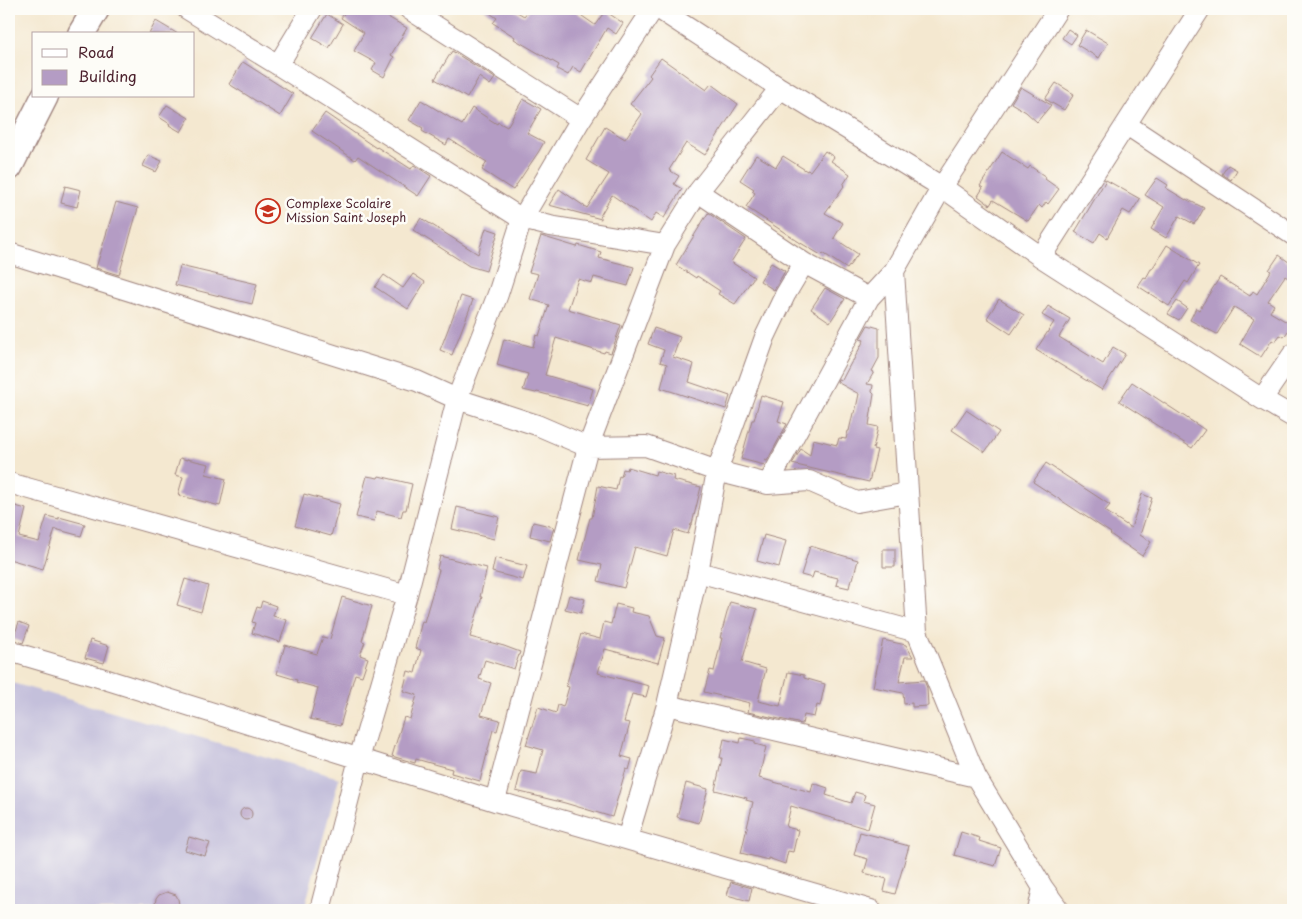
<svg xmlns="http://www.w3.org/2000/svg" width="1302" height="919" font-family="'Playpen Sans',sans-serif">
<rect width="100%" height="100%" fill="#fdfcf7"/>
<filter id="ink" filterUnits="userSpaceOnUse"><feTurbulence type="fractalNoise" baseFrequency=".02" numOctaves="2"/><feDisplacementMap in="SourceGraphic" scale="10" xChannelSelector="R" yChannelSelector="G"/><feConvolveMatrix kernelMatrix="1 2 1 2 8 2 1 2 1" color-interpolation-filters="sRGB"/></filter>
<filter id="wash" filterUnits="userSpaceOnUse"><feTurbulence type="fractalNoise" baseFrequency=".0096" numOctaves="4" result="noise"/><feDisplacementMap in="SourceGraphic" scale="20" xChannelSelector="R" yChannelSelector="G"/><feGaussianBlur stdDeviation="1.12" result="paint"/><feColorMatrix in="noise" values="0 0 0 0 0 0 0 0 0 0 0 0 0 0 0 0 0 1.4 0 .05"/><feComposite in="paint" operator="in"/></filter>
<g filter="url(#wash)">
<rect width="100%" height="100%" fill="#f4e8d0"/>
<path fill="#c4c0db" d="M9,682l330,96 -35,132h-295z"/>
<g id="blocks">
<path fill="#b49cc4" d="M347,9h27l33,19 -16,27 3,2 -10,20 -12,-7 4,-7 -22,-12 10,-18 -23,-15z
M484,9h28l12,7 6,-7h42l23,16 10,-14 18,12 -7,11 -9,-6 -26,44 -8,-5 -5,8 -11,-6 2,-4 -45,-26 1,-2 -22,-14 4,-5z
M327,14l16,10 -14,24 -17,-10z
M156,21l22,13h-29z
M1068,29l9,6 -6,9 -9,-6z
M1086,30l22,13 -9,15 -22,-13z
M452,51l43,27 -5,7 -11,-8 -12,21 -32,-19z
M661,58l45,32 5,-6 27,20 -33,51 -19,-12 -17,27 10,6 -5,8 8,5 -18,29 -8,-5 -5,9 -39,-27 -12,21 1,1v2l-52,-14 10,-16 28,19 22,-34 -23,-14 19,-33 20,12 17,-25 -12,-10 21,-27 -2,-2z
M243,62l50,32 -13,22 -51,-32z
M1056,83l18,11 -10,16 -19,-11z
M1021,87l30,18 -14,17 -11,-10 -15,-9z
M523,99l18,10 -14,24 17,9 -5,9 -26,39 -31,-20 5,-8 -38,-23 -3,6 -24,-14 1,-3 -14,-8 12,-20 41,25 10,-17 25,16 1,-2 9,5z
M167,105l22,13 -8,14 -12,-7 1,-1 -11,-7z
M325,113l51,35 1,-1 34,22 3,-4 17,11 -13,20 -60,-40 -3,4 -43,-29z
M825,151l9,6 -3,4 19,13 -7,11 1,1 -19,27 18,10 -9,15 24,16 -11,15 -24,-16 -2,2 -22,-13 -53,-35 9,-14 -3,-2 2,-2 -14,-9 16,-25 20,12 7,-11 24,15v-1l3,1z
M1002,152l26,17 2,-3 16,11 -1,2 14,10 -11,15 -2,-2 -4,6 -3,-3 -11,16 -35,-21 -3,5 -12,-9 5,-8 -3,-2z
M148,155l14,6 -6,11 -13,-6z
M1228,165l9,5 -6,10 -9,-6z
M1157,178l11,7 -2,3 20,12v-1l18,9 -7,13h-1l-2,3 -15,-8 -13,22 -15,-9 13,-22 -19,-12z
M1106,180l34,19 -10,15 -7,-4 -16,28 -7,-5 -6,10 -19,-11z
M65,186l16,4 -4,17 -16,-4z
M116,202l22,6 -19,67 -23,-7z
M708,213l38,26 -15,23 23,15 -19,27 -17,-10 2,-3 -23,-15 -1,2 -20,-13z
M421,218l57,36 8,-26 12,4 -12,39 -17,-5 -56,-36z
M541,236l36,11 1,-2 23,7 -2,6 35,9 -6,19 -34,-9 -2,6 -14,-4 -10,30 53,16 -10,28 -6,-2 -1,2 -48,-15 -11,37 48,14 -5,17 -51,-14 -1,1 -13,-3 5,-16 -31,-9 7,-26 29,8 3,-12 3,1 10,-31 -19,-6 8,-25 -9,-2z
M1167,245l32,20 -11,18 -3,-2 -16,25 -31,-20 6,-9 2,1 5,-9h1z
M1279,255l14,10v16l-8,-5 -17,25 6,4 -4,7 22,13 -8,12 -4,-2 -5,7 -3,-2 -11,17 -21,-13 14,-25 -20,-12 -17,27 -27,-14 6,-12 3,2 21,-33 30,19 3,-5 4,3 14,-23 -2,-1z
M771,263l14,8 -11,19 -14,-9z
M180,266l77,18 -5,20 -77,-19z
M413,274l12,8 -17,27 -33,-22 9,-12 19,13z
M825,288l20,11 -15,23 -19,-13z
M461,296l12,4 -21,55 -12,-5z
M999,299l25,16 -13,19 -24,-16z
M1177,301l10,7 -8,12 -11,-6z
M1048,306l22,13 -11,18 44,27 10,-17 12,7 -23,36 -66,-40 18,-28 -12,-7z
M868,325l11,3v30l-7,13 2,1 -7,12 6,1 -1,7 2,2 -5,31 9,2 -5,22 4,1 -8,32 -77,-18 9,-15 9,6 3,-16 24,6 2,-7 7,1 2,-8h1l4,-18h2l4,-19 -22,-12 1,-3 4,1 10,-19h1l11,-21 -4,-1z
M654,328l26,9 -7,20 21,7 -5,18 41,14 -4,13 -65,-21 6,-24 -7,-2 4,-12 -16,-6z
M1132,382l73,48 -13,18 -73,-47z
M761,395l23,7 -6,19 9,3 -20,37 -2,-1 -1,5 -23,-6 11,-39h2z
M966,410l33,22 -14,20 -33,-22z
M180,458l7,2v-1l22,5 -3,10 20,5 -6,27 -42,-11 5,-18 -8,-2z
M1046,463l64,42 -5,6 26,17 11,-34 10,4 -12,37 11,7 -9,14 -32,-22 1,-1 -78,-51z
M628,467l27,8 1,-4 14,4 4,1 -1,4 28,7 -9,37h-1l-3,10 -14,-4 -7,26 -32,-9 -11,41 -26,-7 4,-16 -23,-5 11,-42h2l6,-32 18,4 3,-14 2,1 2,-8 4,1z
M367,476l11,2 1,-2 33,8 -6,26h-3l-2,7 -24,-6 -3,10 -18,-4z
M304,494l36,10 -9,32 -36,-10z
M9,504l17,5 -7,28 20,5 8,-26 12,3v-2l26,7 -4,12 -26,-7 -12,40 -34,-10z
M457,507l42,10 -5,22 -42,-10z
M533,522l21,5 -4,14 -20,-5z
M764,535l22,6 -7,26 -22,-6z
M810,546l48,14 -5,19h-2l-2,9 -13,-3 2,-7 -24,-6 -2,6 -11,-3z
M883,549h12v18h-12z
M440,556l47,12 -7,29h2l-12,40 34,9 16,6 -6,17 -29,-9 -6,19 12,4 -10,32 19,5 -3,11 -4,-1 -13,51 -29,-8 1,-4 -15,-4 -21,-6 -1,4 -23,-7 12,-39 6,2 7,-24 -14,-4 5,-20 7,2 6,-23 -6,-2 7,-27 2,1 15,-52 -2,-1z
M495,558l32,8 -4,14 -31,-8z
M185,579l23,7 -7,26 -24,-7z
M569,595l16,4 -4,14 -16,-4z
M342,597l30,9 -10,35 3,1 -5,13 8,3 -6,18 -7,-2 -15,52 -30,-7 8,-31 -22,-6 1,-2 -20,-6 8,-29 32,9 6,-17 7,2z
M262,601l14,5 -3,10 14,4 -7,22 -28,-9 3,-10 -3,-1 5,-15 3,1z
M730,602l27,7 -15,53 24,7 -8,32 22,5 8,-34 16,3v3l21,6 -5,22 -3,-1 -3,12 -10,-2 -2,9 -54,-12 2,-9 -46,-11 6,-22 4,1 8,-33h-2z
M616,604l16,4 -1,4 18,4 8,20 8,2 -7,25 -53,-14 -7,24 51,13 -3,11 -14,-3 -8,28 6,1 -9,33 11,3 -3,11 -3,-1 -14,48 -47,-14 -49,-12 5,-20 16,3 6,-24 -17,-5 12,-38 18,6 2,-8 5,2 6,-20 -3,-1 15,-52 19,5 4,-17 7,2z
M19,622l10,4 -6,17 -10,-4z
M90,640l19,6 -5,17 -19,-5z
M883,640l23,5 7,12h-8l-6,25 25,-2 3,8 1,18 -16,1v-4l-8,1 -1,-11 -30,-6z
M741,738l14,3v3l11,3 -7,31 52,14 2,-9 15,5 -2,7 25,8 4,-11 10,3 -2,6 12,3 -7,25 -77,-23 -5,21 12,3 -5,22 -5,-1 -3,13 -17,-6v2l-27,-7 12,-51 -7,-2 1,-2 -32,-8 7,-32h-2l4,-19 16,4z
M686,783l22,6 -9,34 -22,-6z
M240 814a6 6 0 1 1 12 0a6 6 0 1 1-12 0Z
M860,832l34,9v1l15,4 -14,48 -11,-3 3,-12 -23,-6 4,-14 -14,-4z
M961,832l19,6 -1,3 22,7 -6,18 -41,-11z
M189,837l21,6 -5,13 -20,-6z
M731,882l21,6 -3,13 -22,-6z
M167,892l9,3 2,4 2,11h-24l-1,-6 1,-5 3,-4z"/>
</g>
</g>
<g filter="url(#ink)">
<use href="#blocks" fill-opacity="0" stroke="#9f847e" stroke-width="1"/>
<g fill="none" stroke-linecap="round" stroke-linejoin="round">
<defs>
<path id="minor" d="M187,9l91,56 244,154 28,7 115,19 33,-53 82,-104
M659,9l121,79 162,99 99,70 221,142 31,18
M278,65l34,-56
M581,119l72,-110
M1127,125l166,110
M698,192l106,71 65,35
M9,253l408,128 40,18 80,26 51,22 58,-1 71,25 51,13 41,-3 48,21 51,-9
M1041,257l159,-248
M894,271l23,361 59,145 67,111 16,22
M1262,399l31,-45
M9,483l398,112
M768,484l101,-186 25,-27 48,-84 116,-178
M698,572l219,60
M9,651l89,26 397,124 376,109
M667,705l309,72
M495,801l93,-354 77,-202
M627,839l40,-134 31,-133 19,-101 48,-134 20,-42 19,-32
M320,910l39,-151 48,-164 50,-196 41,-105 24,-75 59,-100 -172,-110
M1038,910l5,-22"/>
<path id="major" d="M81,34l15,-25
M9,167l36,-71"/>
</defs>
<use href="#minor" stroke="#9f847e" stroke-width="22"/>
<use href="#major" stroke="#9f847e" stroke-width="29"/>
<use href="#minor" stroke="#fff" stroke-width="20"/>
<use href="#major" stroke="#fff" stroke-width="26"/>
</g>
</g>
<defs>
<symbol id="school-ring" viewBox="-11 -11 22 22"><circle r="9.5" fill="#fdfcf7" stroke="#c8321e" stroke-width="1.5"/><path d="M0-5L7-2L0 1L-7-2ZM-4 1L0 2.5L4 1V4Q0 6-4 4Z" fill="#c8321e"/></symbol>
</defs>
<g fill-rule="evenodd">
<use href="#school-ring" x="254" y="197" width="28" height="28"/>
</g>
<g text-anchor="middle" stroke-width="5" stroke-linejoin="round" paint-order="stroke">
<g font-size="12" fill="#4a1f2b" stroke="#fdfcf7" text-anchor="start">
<text x="286" y="208">Complexe Scolaire<tspan x="286" dy="14">Mission Saint Joseph</tspan></text>
</g>
</g>
<rect width="1302" height="919" fill="none" stroke="#fdfcf7" stroke-width="30"/>
<rect x="32" y="32" width="162" height="65" fill="#fdfcf7" stroke="#b5a4a5"/>
<rect x="42" y="49" width="25" height="8" fill="#ffffff" stroke="#b5a4a5"/>
<text x="78" y="58" font-size="15" fill="#4a1f2b">Road</text>
<rect x="42" y="70" width="25" height="15" fill="#b49cc4" stroke="#b5a4a5"/>
<text x="78" y="82" font-size="15" fill="#4a1f2b">Building</text>
</svg>
